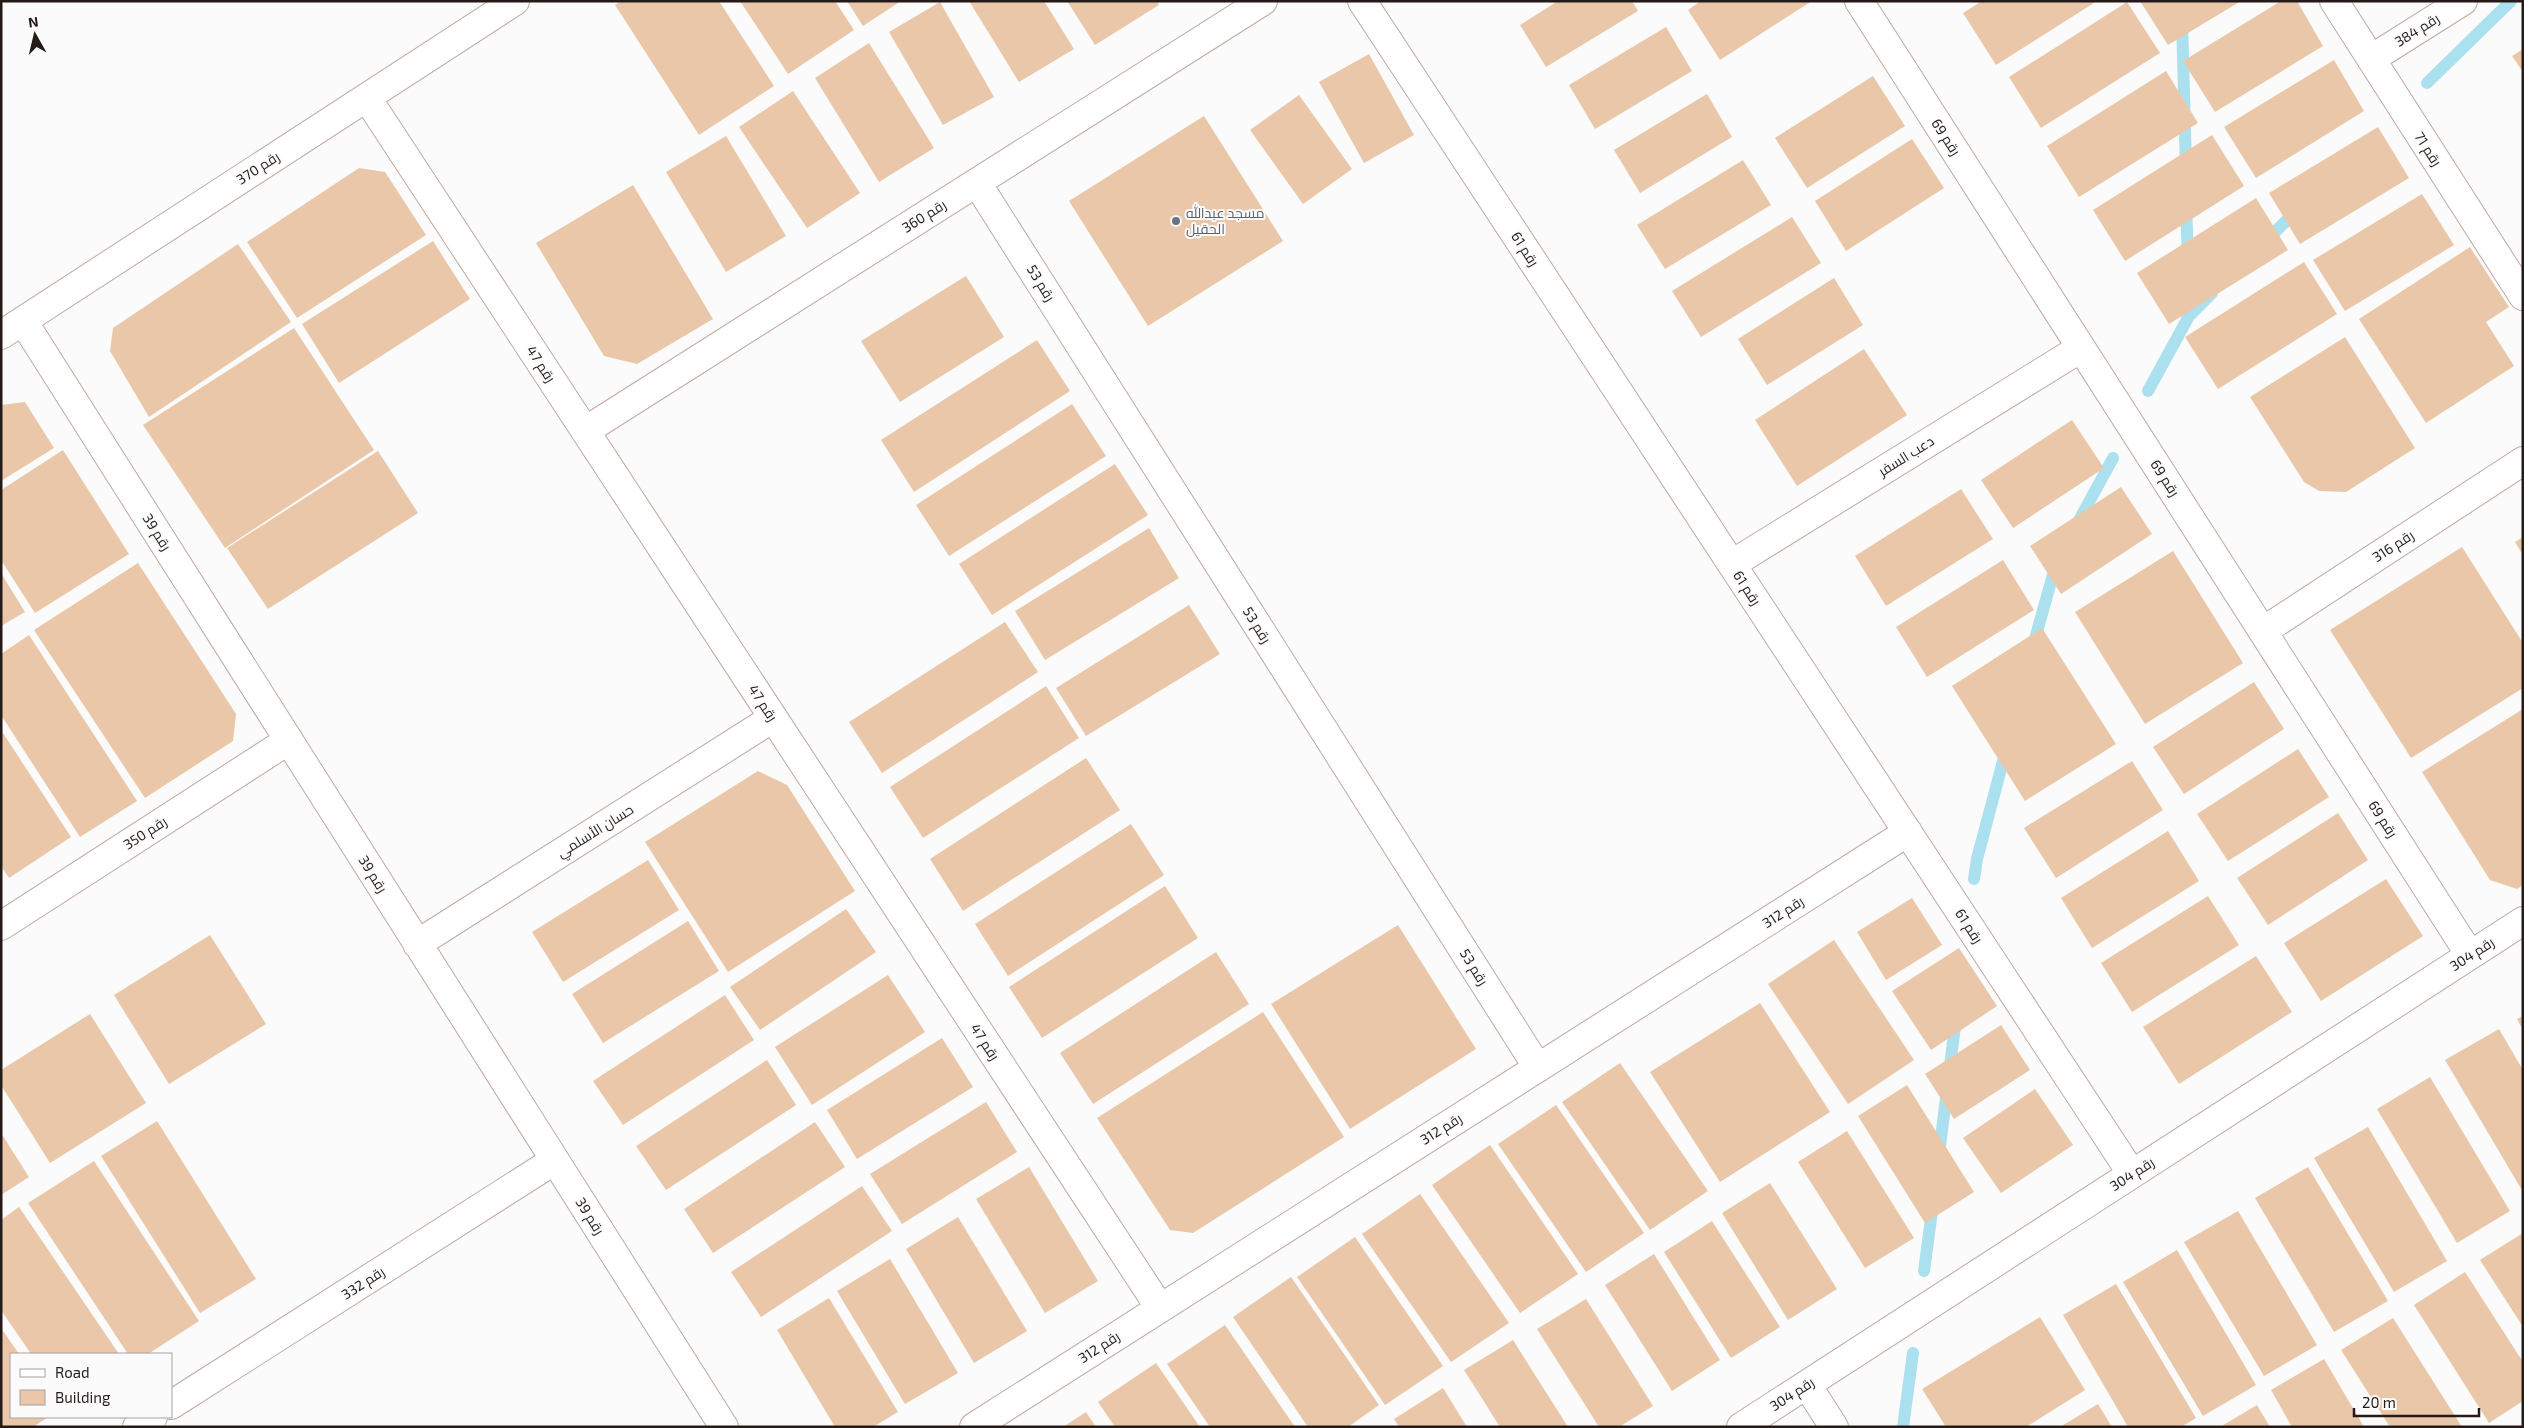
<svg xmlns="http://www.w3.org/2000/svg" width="2524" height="1428" font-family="'Exo 2',Cairo,sans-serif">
<rect width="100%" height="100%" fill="#fbfbfb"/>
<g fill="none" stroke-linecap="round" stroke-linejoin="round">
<path stroke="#abe0ef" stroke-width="12" d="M2182,19l4,150
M2427,83l84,-82
M2186,206l2,53
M2264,243l34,-34
M2148,391l41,-75 23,-23
M2077,524l36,-66
M2033,646l23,-82
M1974,879l3,-20 29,-109
M1939,1154l17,-136
M1924,1271l9,-67
M1903,1427l10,-74"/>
</g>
<path fill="#eac7a8" d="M621,1h98l55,85 -75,49 -84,-130z
M740,1h95l19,29 -66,44z
M847,1h54l-38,25z
M969,1h75l30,48 -55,33z
M1067,1h90l2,4 -64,40z
M1558,1h74l6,10 -92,56 -26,-42z
M1701,1h111l-92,59 -32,-50z
M1982,1h115l-101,64 -33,-52z
M2140,1h101l-73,44z
M2281,1h16l26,45 -108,66 -32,-51z
M940,2l54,95 -51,28 -54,-93z
M2127,2l33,51 -119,75 -32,-51z
M1666,27l26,44 -97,58 -26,-44z
M869,43l65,105 -55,34 -64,-104z
M2523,49v23l-11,-16z
M1369,54l45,81 -50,28 -45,-81z
M2334,60l30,51 -108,67 -32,-51z
M2166,71l32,52 -119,74 -32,-51z
M1873,76l32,50 -98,62 -32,-50z
M793,91l67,102 -53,35 -68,-101z
M1707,94l25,43 -92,56 -26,-43z
M1299,95l53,74 -49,35 -53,-74z
M1204,116l79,125 -135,85 -79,-125z
M2378,127l31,51 -109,66 -31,-51z
M2212,135l32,51 -119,75 -32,-51z
M726,136l60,100 -60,36 -60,-100z
M1912,139l32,49 -98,63 -31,-50z
M1743,160l28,45 -106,64 -28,-44z
M359,168l26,4 41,63 -129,83 -50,-76z
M633,185l80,134 -76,45 -33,-8 -68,-113z
M2422,194l32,51 -109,66 -32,-51z
M2256,198l32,52 -119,74 -32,-51z
M1792,217l29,46 -120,74 -29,-46z
M433,241l37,58 -131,84 -37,-59z
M238,244l53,78 -142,95 -39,-66 3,-23z
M2470,247l39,60 -23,15 28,44 -88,57 -67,-104z
M2304,262l33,52 -119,75 -33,-52z
M966,276l38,61 -104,65 -39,-61z
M1834,278l29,47 -96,60 -29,-46z
M294,328l40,61 -29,19 29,-19 40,61 -149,98 -82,-123z
M2345,337l70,111 -69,44 -27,-1 -15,-9 -54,-85z
M1037,340l33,51 -156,101 -33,-52z
M1864,349l43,66 -110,71 -42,-66z
M25,402l29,46 -53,33v-76z
M1072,404l34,52 -157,100 -33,-51z
M2072,420l32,48 -91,60 -32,-48z
M63,450l66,104 -94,59 -34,-53v-70z
M378,451l40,62 -150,96 -41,-61z
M1115,464l33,51 -156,100 -33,-51z
M2121,487l31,47 -91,60 -31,-48z
M1961,489l32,50 -107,67 -31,-50z
M1149,528l30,50 -134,82 -30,-49z
M2523,537v18l-8,-13z
M2462,547l61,96v45l-112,70 -81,-128z
M2173,551l70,112 -98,61 -70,-112z
M2003,560l31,50 -107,67 -31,-50z
M138,563l98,151 -3,27 -88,57 -111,-168z
M1,573l24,39 -24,14z
M1189,605l31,49 -134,82 -30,-48z
M1005,622l33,50 -156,101 -33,-51z
M2042,628l74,116 -91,57 -73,-115z
M29,635l108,166 -57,36 -79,-122v-61z
M2254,682l30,47 -100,65 -31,-47z
M1046,686l33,52 -156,100 -33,-51z
M2523,709v176l-6,4 -27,-9 -68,-108z
M1,730l70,107 -62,41 -8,-12z
M2298,749l31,48 -101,64 -31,-47z
M1086,758l34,52 -157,101 -33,-52z
M2132,761l31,49 -107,68 -32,-50z
M758,771l29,14 68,106 -127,81 -83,-130z
M2338,813l30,47 -100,65 -31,-47z
M1131,824l33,51 -156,101 -33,-52z
M2168,831l31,50 -107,67 -31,-50z
M648,860l31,50 -116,72 -31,-50z
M2386,879l37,57 -102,65 -37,-58z
M1165,886l33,52 -156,100 -33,-51z
M2208,896l31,49 -107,67 -31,-49z
M1912,898l30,47 -56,35 -29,-48z
M846,909l30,43 -116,78 -30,-43z
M688,921l31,50 -116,72 -31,-49z
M1398,925l78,124 -126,80 -79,-125z
M210,935l56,89 -97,60 -55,-89z
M1834,940l80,120 -66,44 -80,-120z
M1959,948l38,58 -66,44 -39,-59z
M1216,952l33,52 -156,100 -33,-51z
M2256,956l36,56 -113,72 -36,-57z
M888,975l37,57 -113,73 -37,-58z
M725,995l29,45 -131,85 -30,-44z
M1760,1003l70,109 -110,70 -70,-110z
M1263,1012l81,125 -151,96 -23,-3 -73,-112z
M90,1014l56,89 -96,60 -49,-78v-15z
M2523,1016v14l-6,-11z
M2001,1025l29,45 -76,49 -29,-45z
M2499,1029l24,41v122l-78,-132z
M942,1038l31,49 -116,72 -30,-49z
M767,1060l29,45 -130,85 -30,-44z
M1620,1063l88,128 -58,39 -88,-128z
M2430,1077l80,134 -53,32 -80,-134z
M1907,1085l67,107 -49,31 -67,-107z
M2035,1089l38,56 -72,48 -38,-55z
M986,1102l31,50 -115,72 -32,-50z
M1556,1105l88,128 -58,39 -88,-128z
M157,1121l99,158 -56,34 -99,-157z
M815,1122l30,45 -132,86 -29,-44z
M2368,1127l79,134 -53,31 -80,-134z
M1847,1131l67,107 -49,30 -67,-106z
M1,1133l28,44 -28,18z
M1490,1145l88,129 -58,39 -88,-128z
M94,1161l105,160 -51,33h-20l-100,-151z
M1029,1167l69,114 -53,32 -69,-114z
M2308,1167l80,134 -54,31 -79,-134z
M1770,1183l67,106 -49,31 -66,-107z
M862,1186l30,45 -131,86 -30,-45z
M1420,1194l89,129 -58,39 -89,-128z
M19,1207l100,147h-88l-30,-44v-90z
M2238,1211l79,134 -53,31 -80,-134z
M958,1217l69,114 -53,32 -68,-114z
M1712,1221l68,106 -49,31 -67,-106z
M2523,1233v94l-43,-67z
M1355,1237l88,129 -58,39 -88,-128z
M2177,1250l79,135 -53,31 -80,-134z
M1654,1254l66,106 -48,31 -67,-106z
M890,1259l68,114 -53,31 -68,-113z
M2465,1272l58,90v39l-34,22 -75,-118z
M1291,1277l88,128 -31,22h-40l-75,-110z
M2116,1284l80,134 -15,9h-53l-65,-112z
M829,1298l69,114 -25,15h-38l-58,-97z
M1586,1299l67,107 -34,21h-20l-62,-98z
M2040,1317l45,73 -59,37h-80l-24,-38z
M2393,1318l69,109h-72l-49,-77z
M1225,1325l70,102h-85l-43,-63z
M1,1328l18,26h-8v63h37l-15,10h-32z
M1513,1340l55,87h-68l-36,-57z
M2324,1359l40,68h-72l-21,-37z
M1156,1363l44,64h-85l-17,-25z
M1443,1388l24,39h-68l-5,-8z
M2098,1404l14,23h-52z
M2257,1405l13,22h-50z
M1086,1412l10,15h-33z"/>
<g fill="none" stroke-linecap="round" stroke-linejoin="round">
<defs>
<path id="minor" d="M1362,1l770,1173
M1859,1l611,954
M2334,1l189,295
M2371,59l92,-58
M367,98l793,1210
M977,183l561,885
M23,321l701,1106
M1,335l514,-334
M585,431l678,-430
M1732,564l349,-216
M2263,631l260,-170
M1,926l288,-186
M417,944l356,-226
M1807,1385l27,42
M171,1405l384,-245
M137,1427l16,-10
M974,1427l934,-595
M1741,1427l782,-506"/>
</defs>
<use href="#minor" stroke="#c1a89f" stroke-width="30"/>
<use href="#minor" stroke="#fff" stroke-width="28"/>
</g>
<circle fill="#6b7280" stroke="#fbfbfb" stroke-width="2" cx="1176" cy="221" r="5"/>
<g text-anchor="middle" stroke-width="4" stroke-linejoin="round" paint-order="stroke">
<g font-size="14" fill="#241b18" stroke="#fbfbfb">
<text transform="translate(2417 30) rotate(-32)" y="5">رقم 384</text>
<text transform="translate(1946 137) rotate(57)" y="5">رقم 69</text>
<text transform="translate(2428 149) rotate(57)" y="5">رقم 71</text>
<text transform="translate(258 168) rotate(-33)" y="5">رقم 370</text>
<text transform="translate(924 216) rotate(-32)" y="5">رقم 360</text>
<text transform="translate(1525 249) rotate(57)" y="5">رقم 61</text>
<text transform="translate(1041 283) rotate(58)" y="5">رقم 53</text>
<text transform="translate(541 364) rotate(57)" y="5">رقم 47</text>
<text transform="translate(1906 456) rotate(-32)" y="5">دعب السفر</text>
<text transform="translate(2165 478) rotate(57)" y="5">رقم 69</text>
<text transform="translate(157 532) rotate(58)" y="5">رقم 39</text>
<text transform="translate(2393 546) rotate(-33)" y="5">رقم 316</text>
<text transform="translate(1747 588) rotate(57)" y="5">رقم 61</text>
<text transform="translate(1257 625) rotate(58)" y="5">رقم 53</text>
<text transform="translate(763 703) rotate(57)" y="5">رقم 47</text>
<text transform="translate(2383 819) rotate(57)" y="5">رقم 69</text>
<text transform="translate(595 831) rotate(-32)" y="5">حسان الأسلمي</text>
<text transform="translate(145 833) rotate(-33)" y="5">رقم 350</text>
<text transform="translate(373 874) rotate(58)" y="5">رقم 39</text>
<text transform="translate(1783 912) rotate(-33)" y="5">رقم 312</text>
<text transform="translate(1969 926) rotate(57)" y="5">رقم 61</text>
<text transform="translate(2472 954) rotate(-33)" y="5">رقم 304</text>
<text transform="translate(1474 967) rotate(58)" y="5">رقم 53</text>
<text transform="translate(985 1042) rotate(57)" y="5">رقم 47</text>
<text transform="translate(1441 1129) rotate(-32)" y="5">رقم 312</text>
<text transform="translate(2132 1174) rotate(-33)" y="5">رقم 304</text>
<text transform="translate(590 1216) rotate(58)" y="5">رقم 39</text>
<text transform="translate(363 1283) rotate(-33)" y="5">رقم 332</text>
<text transform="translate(1099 1347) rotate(-33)" y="5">رقم 312</text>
<text transform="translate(1792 1394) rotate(-33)" y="5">رقم 304</text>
</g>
<g font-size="14" fill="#5b616d" stroke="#fbfbfb" text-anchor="start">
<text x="1186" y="218">مسجد عبدالله<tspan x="1186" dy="16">الحقيل</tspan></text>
</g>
</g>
<rect width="2524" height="1428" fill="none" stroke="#241b18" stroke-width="5"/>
<rect x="10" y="1353" width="162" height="65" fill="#fbfbfb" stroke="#a5a1a0"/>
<rect x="20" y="1369" width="25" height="8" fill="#ffffff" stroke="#a5a1a0"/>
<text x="55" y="1378" font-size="15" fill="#241b18">Road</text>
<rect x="20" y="1390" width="25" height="15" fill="#eac7a8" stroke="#a5a1a0"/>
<text x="55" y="1403" font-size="15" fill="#241b18">Building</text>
<g transform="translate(35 35) rotate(352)" stroke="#fbfbfb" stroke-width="4" paint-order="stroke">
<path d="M0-4L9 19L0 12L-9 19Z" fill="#241b18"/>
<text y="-8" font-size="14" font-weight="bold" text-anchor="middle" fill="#241b18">N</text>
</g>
<path d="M2354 1408v8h125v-8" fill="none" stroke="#241b18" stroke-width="2.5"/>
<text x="2362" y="1408" font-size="15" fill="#241b18" stroke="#fbfbfb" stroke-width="4" paint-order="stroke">20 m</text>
</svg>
